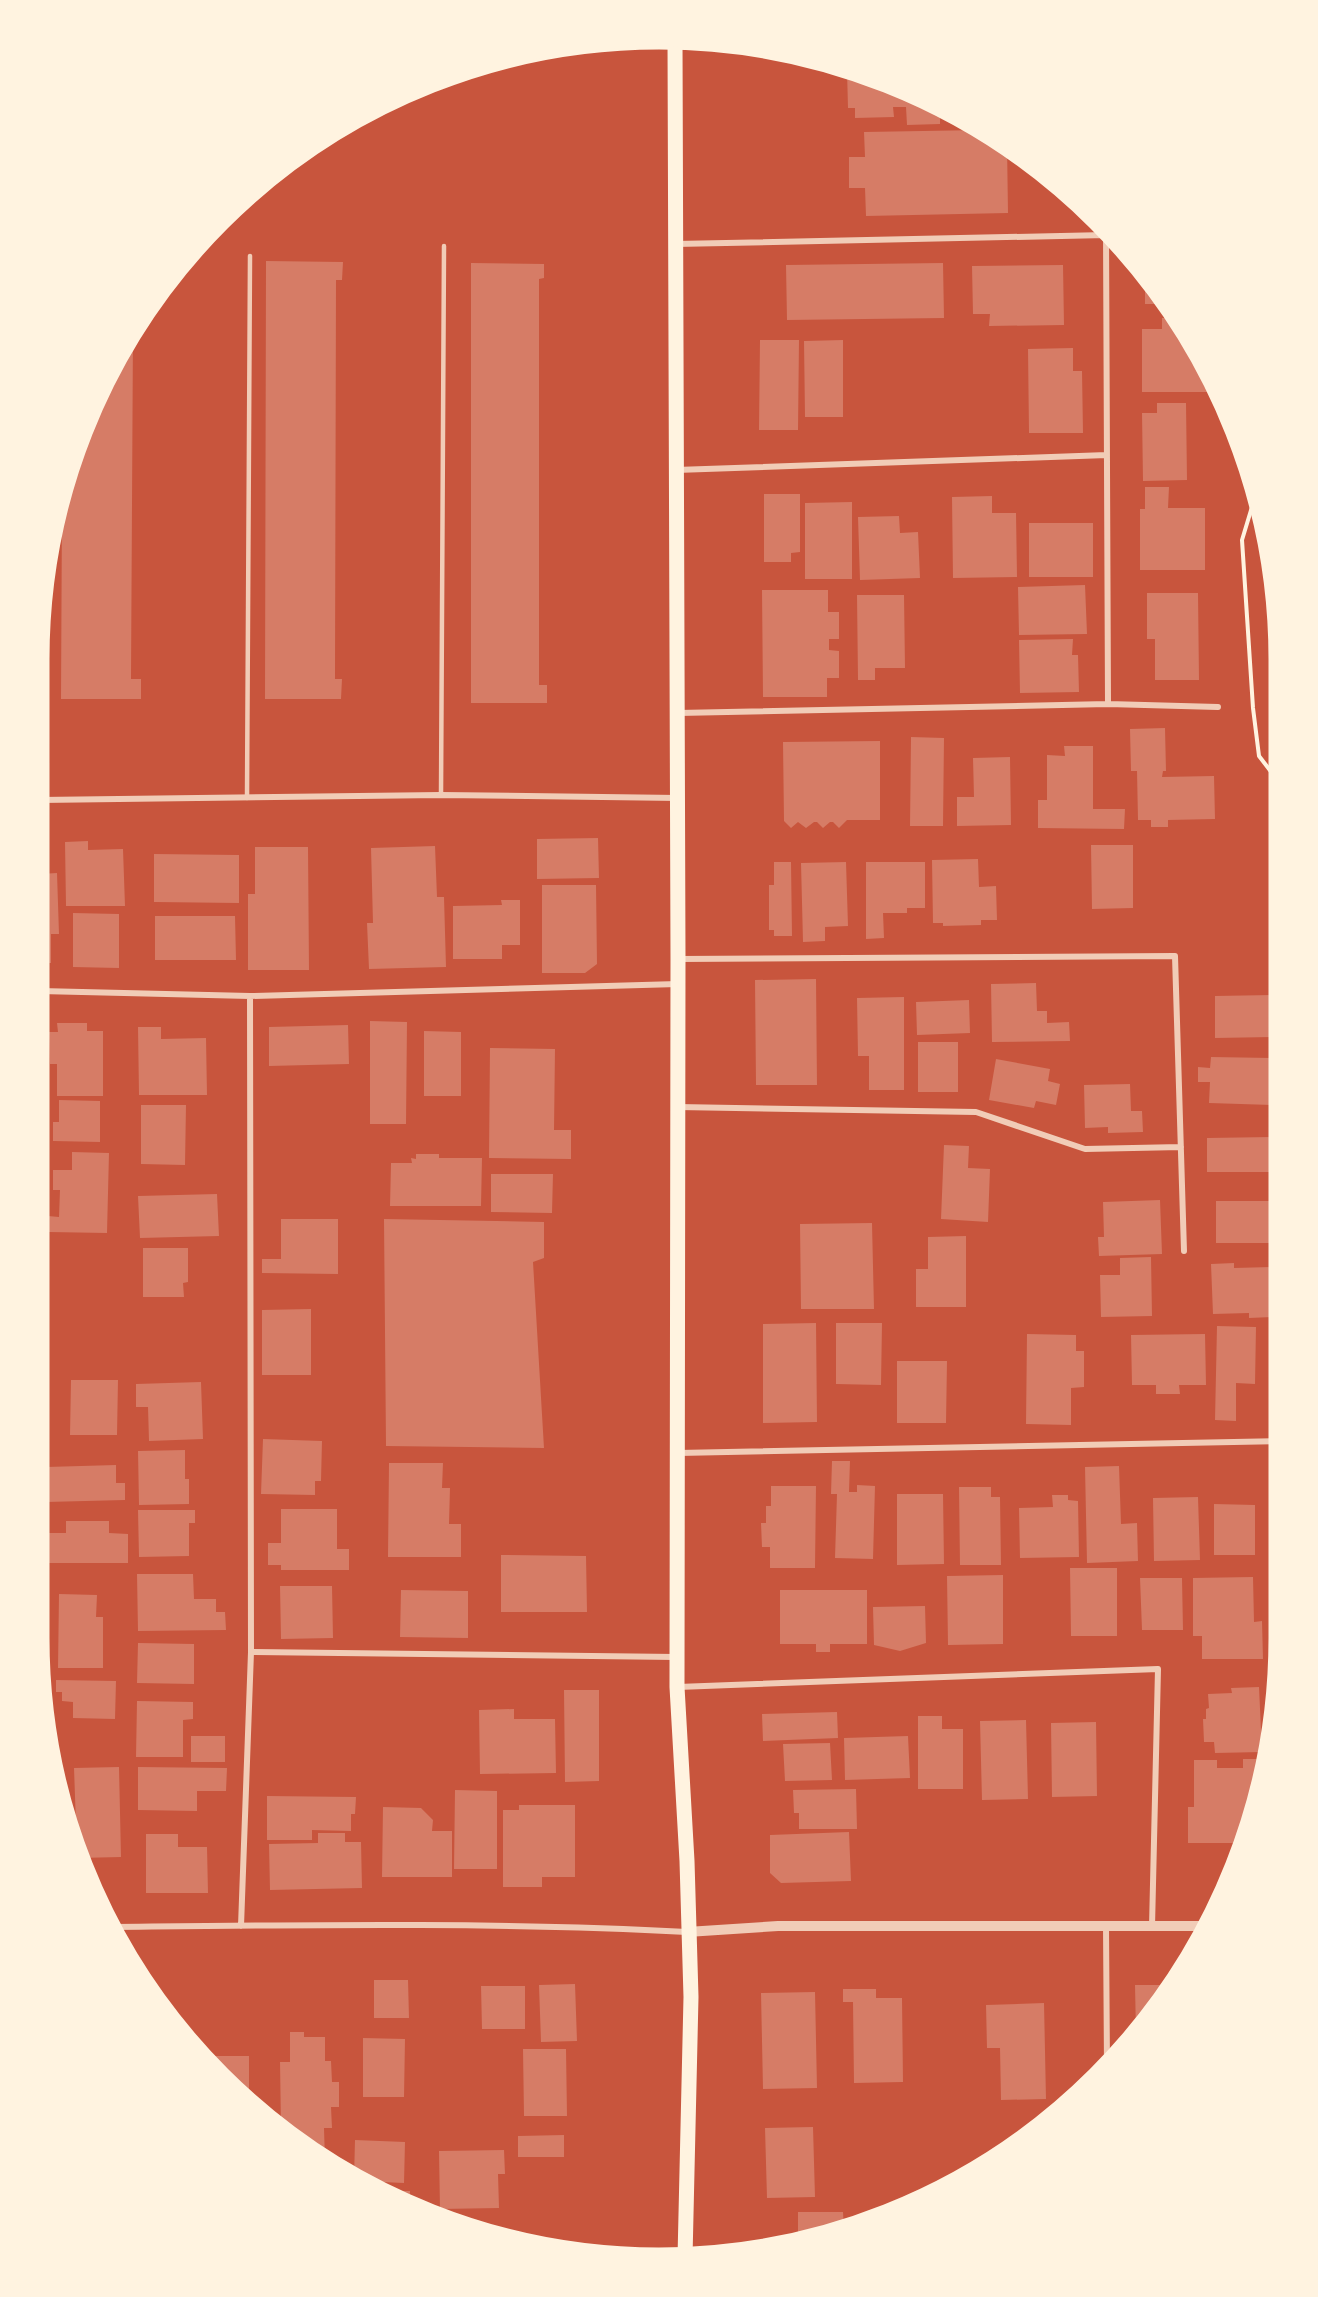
<svg xmlns="http://www.w3.org/2000/svg" width="1318" height="2297" font-family="Jost,sans-serif">
<rect width="100%" height="100%" fill="#c8553d"/>
<path fill="#d67c66" d="M759,47l21,2 7,3h-28z
M847,70l50,15 49,26v5h-6v8l-33,1 -1,-18h-13l1,10 -39,1v-10h-7z
M981,130l26,14 1,69 -142,3 -1,-28h-16v-31h16l-1,-25z
M266,261l77,1 -1,18h-6l-1,399h7l-1,20h-76z
M471,263l73,1v14l-5,1v406h8v18h-76z
M943,263l1,55 -157,2 -1,-55z
M1063,265l1,60 -75,1 1,-12h-17l-1,-48z
M1145,280l18,24h-18z
M1162,318h12l23,30 8,18v13h6l3,13h-72v-63h20z
M133,331l-2,348h10v20h-80l1,-197 9,-43z
M760,340h39l-1,90h-39z
M843,340v77h-38l-1,-76z
M1073,348v23h9l1,62h-54l-1,-84z
M1157,403h29l1,77 -44,1 -1,-68h15z
M1145,487h24l-1,21h37v62h-65v-61h5z
M764,494h36v58l-9,1v9h-27z
M992,496v17h24l1,64 -64,1 -1,-81z
M852,502v77h-47v-76z
M899,516l1,17 18,-1 2,46 -60,2 -2,-63z
M1029,523h64v54h-64z
M1085,585l2,49 -68,1 -1,-48z
M762,590h66v22h11v27h-10v11l10,1v27h-12v19h-64z
M1147,593h51l1,87h-44v-41h-8z
M857,595h47l1,73h-30v12h-17z
M1073,639l-1,16h6l1,37 -59,1 -1,-53z
M1165,728l1,43h-3l-1,6 52,-1 1,43 -47,1v7h-17v-7h-13l-1,-49h-6l-1,-42z
M911,737l33,1 -1,88h-33z
M880,741v79h-33l-8,8 -6,-6h-3l-7,6 -6,-6h-3l-8,6 -8,-6 -7,6 -7,-7 -1,-79z
M1064,746h29v63h32l-1,20 -86,-1v-28h9v-45l18,1z
M1010,757l1,68 -54,1v-29h17l-1,-39z
M598,838l1,40 -62,1v-40z
M88,841v9l35,-1 2,57h-59l-1,-64z
M1091,845h42v63l-41,1z
M435,846l2,51h7l2,70 -77,2 -2,-46h6l-2,-75z
M255,847h53l1,123h-61v-76h7z
M154,854l85,1v48l-85,-1z
M978,859l1,28 17,-1 1,34h-16v5l-38,1v-3h-10l-1,-63z
M774,862h17l1,74h-18v-6h-5v-45h5z
M846,862l2,64 -23,1v14l-22,1 -2,-79z
M866,862h59v46h-18v5h-24l1,25 -18,1z
M57,873l2,61h-8v29h-11v-89z
M542,885h54l1,79 -12,9h-43z
M501,900h19v45h-18v14h-49v-53l49,-1z
M73,913l46,1v54l-46,-1z
M155,916h80l1,44h-81z
M816,979l1,106h-61l-1,-105z
M1036,983l1,28h10v12l22,-1 1,19 -78,1 -1,-58z
M1278,995l1,42 -64,1v-42z
M904,997v93h-35v-34h-11l-1,-58z
M969,1000l1,33 -53,2 -1,-33z
M370,1021l37,1 -1,102h-36z
M57,1023h30v8h16v65h-46v-32h-7l-1,-32h9z
M348,1025l1,39 -80,2v-39z
M138,1027h23v12l45,-1 1,57h-68z
M424,1031l37,1v64h-37z
M918,1042h40v50h-40z
M490,1048l65,1 -1,81h17v29l-82,-1z
M1211,1057l64,1 -1,47 -65,-2 1,-21h-12v-15l12,1z
M996,1059l54,10 -2,12 12,3 -4,21 -20,-4 -2,7 -45,-8z
M1130,1084l1,27h11l1,21 -35,1v-6l-23,1 -1,-43z
M59,1100l41,1v41l-47,-1v-19h6z
M141,1105h45l-1,60 -44,-1z
M1274,1137v35h-67v-34z
M944,1145l25,1 -1,22 22,1 -2,53 -47,-3z
M72,1152l37,1 -2,80 -58,-1 -1,-16 11,1 1,-27h-7v-20h19z
M416,1154h23v4h43l-1,48h-91l1,-43h21l-1,-5 5,1z
M491,1174h62l-1,39 -61,-1z
M217,1194l2,42 -79,2 -2,-42z
M1160,1200l2,54 -63,2 -1,-19h6l-1,-35z
M1216,1201h54l1,42h-55z
M281,1219h57v55l-76,-1v-14h19z
M384,1219l160,3v36l-11,4 11,186 -158,-2z
M872,1223l2,86h-73l-1,-85z
M966,1236v71h-50v-38h12v-32z
M143,1248h45v34l-5,1 1,14h-41z
M1151,1257l1,59 -51,1 -1,-42h20v-17z
M1234,1263v5l37,-1 2,50 -24,1v-5l-36,1 -2,-50z
M311,1309v66h-49v-65z
M816,1323l1,99 -54,1v-99z
M836,1323h46l-1,62 -45,-1z
M1217,1326l39,1 -1,57 -19,-1v38l-21,-1z
M1027,1334l49,1v16h8v36l-13,1v37l-45,-1z
M1205,1334l1,51h-27l1,9h-24v-9h-24l-1,-50z
M897,1361h50l-1,62h-49z
M71,1380h47l-1,55h-47z
M201,1382l2,57 -54,2 -1,-34h-12v-23z
M263,1439l59,2 -1,40h-6v14l-54,-1z
M185,1450v29h4v25l-50,1 -1,-54z
M832,1461h18l-1,31h8v-7l18,1 -2,73 -38,-1 2,-64h-6z
M389,1463h54l-1,25h8l-1,36h12v33h-73z
M1272,1463h7v75h-6z
M116,1465v18h9v17l-79,2v-35z
M1119,1466l2,58 16,-1 1,38 -51,2 -2,-96z
M771,1486h45l-1,82h-45v-21h-8l-1,-24h5v-17h5z
M959,1487h32v10h9l1,68h-41z
M897,1494h46l1,70 -47,1z
M1052,1495h16v5l10,1 1,56 -59,1 -1,-50 34,-1z
M1198,1497l2,63 -46,1 -1,-63z
M1214,1504l41,1v50h-41z
M281,1509h56v40h12v21h-68v-5h-13v-22h13z
M138,1510h57v13h-6v33l-50,1z
M66,1521h43v12l19,1v29h-84v-30h22z
M501,1555l85,1 1,56h-86z
M1070,1568h47v68h-46z
M137,1574h56l1,25h22v13h9l1,18 -88,1z
M1003,1575v69l-55,1 -1,-69z
M1253,1577l1,45 8,-1 1,38h-61v-23h-9v-58z
M1140,1578h42l1,52h-41z
M280,1586h52l1,52 -52,1z
M401,1590l67,1v47l-68,-1z
M780,1590h87v54h-37v8h-14v-8h-36z
M59,1594l38,1 -1,22h7v51h-45z
M925,1606l1,37 -26,8 -26,-6 -1,-38z
M1276,1629h3v35h-4z
M138,1643l56,1v40l-57,-1z
M56,1680l60,1 -1,38 -42,-1v-16l-11,-1v-9h-6z
M1259,1687l3,65 -47,1 -1,-11h-10l-1,-23h3v-10l3,-1 -1,-14 24,-1 -1,-5z
M564,1690h35v91l-34,1z
M137,1701l56,1v17l-10,1v37h-47z
M514,1709v10h41l1,54 -76,1 -1,-64z
M837,1712l1,26 -75,3 -1,-27z
M918,1716h24v13h21v60h-45z
M1026,1720l2,79 -46,1 -2,-79z
M1096,1722l1,74 -45,1 -1,-74z
M191,1736h34v26h-34z
M908,1736l2,42 -65,2 -1,-42z
M830,1743l2,37 -47,1 -2,-37z
M1243,1759h20l-18,84h-57v-36h6v-47h23v8h26z
M119,1767l2,90 -42,1 -2,-5 -3,-85z
M138,1767l89,1 -1,23h-29v20l-59,-1z
M856,1789l1,40h-58v-16h-5l-1,-23z
M455,1790l42,1v78h-43z
M267,1796l89,1 -1,17h-4v17l-39,-1v10h-45z
M519,1805h56v72h-33v10h-39v-77h16z
M383,1807l38,1 12,12 -1,11h20v46h-70z
M849,1832l2,49 -70,2 -11,-10v-38z
M318,1833h27v9h16l1,46 -92,2 -1,-46 49,-1z
M146,1834h32v13h29l1,46h-62z
M374,1980h34l1,38h-35z
M575,1984l2,57 -36,1 -2,-57z
M1135,1985h40l-48,62v-13h9z
M481,1986h44v43h-43z
M843,1989h33v9h26l1,84 -49,1 -1,-81h-10z
M815,1992l2,96 -54,1 -2,-96z
M1044,2003l2,96 -45,1 -1,-52h-13l-1,-43z
M290,2032h14v5h21v24h6l1,21h7v25h-8l1,21h-8l1,33 -12,-6 -32,-27 -1,-66h10z
M363,2038l42,1 -1,58h-41z
M523,2049h43l1,67h-43z
M210,2056h39v46l-29,-24 -10,-11z
M813,2127l2,70 -48,1 -2,-70z
M564,2135v22h-46v-21z
M355,2140l50,2 -1,41 -44,-2 -6,-3z
M504,2150l1,24h-7l1,34 -59,1 -1,-58z
M376,2191h34v14l-26,-9z
M798,2212h45l1,17 -46,9z"/>
<g fill="none" stroke-linecap="round" stroke-linejoin="round">
<path stroke="#fff3e0" stroke-width="4" d="M1255,497l-13,43 11,168 6,48 20,26"/>
<path stroke="#f1ccb7" stroke-width="4.5" d="M39,720l2,-111
M441,795l3,-549
M247,798l3,-542"/>
<path stroke="#f1ccb7" stroke-width="6" d="M1106,230l2,474
M675,244l431,-9
M676,470l431,-15
M678,713l430,-9 110,3
M40,800l401,-5 237,3
M679,959l496,-3 9,295
M40,991l210,5 428,-12
M678,1107l298,5 109,37 96,-2
M678,1453l601,-12
M251,1652l425,5
M678,1687l480,-18 -6,258
M241,1926l10,-274 -1,-656
M1106,1926l1,140
M111,1927c192,-2 385,-5 576,5"/>
<path stroke="#f1ccb7" stroke-width="10" d="M687,1932l91,-6h426"/>
<path stroke="#fff3e0" stroke-width="15" d="M675,39l3,920 -1,728 10,174 4,136 -6,261"/>
</g>
<path d="M0 0H1318V2297H0ZM659 48H659A611 611 0 0 1 1270 659V1638A611 611 0 0 1 659 2249H659A611 611 0 0 1 48 1638V659A611 611 0 0 1 659 48Z" fill="#fff3e0" fill-rule="evenodd"/>
<path fill="none" stroke="#fff3e0" stroke-width="3" d="M659 48H659A611 611 0 0 1 1270 659V1638A611 611 0 0 1 659 2249H659A611 611 0 0 1 48 1638V659A611 611 0 0 1 659 48Z"/>
</svg>
